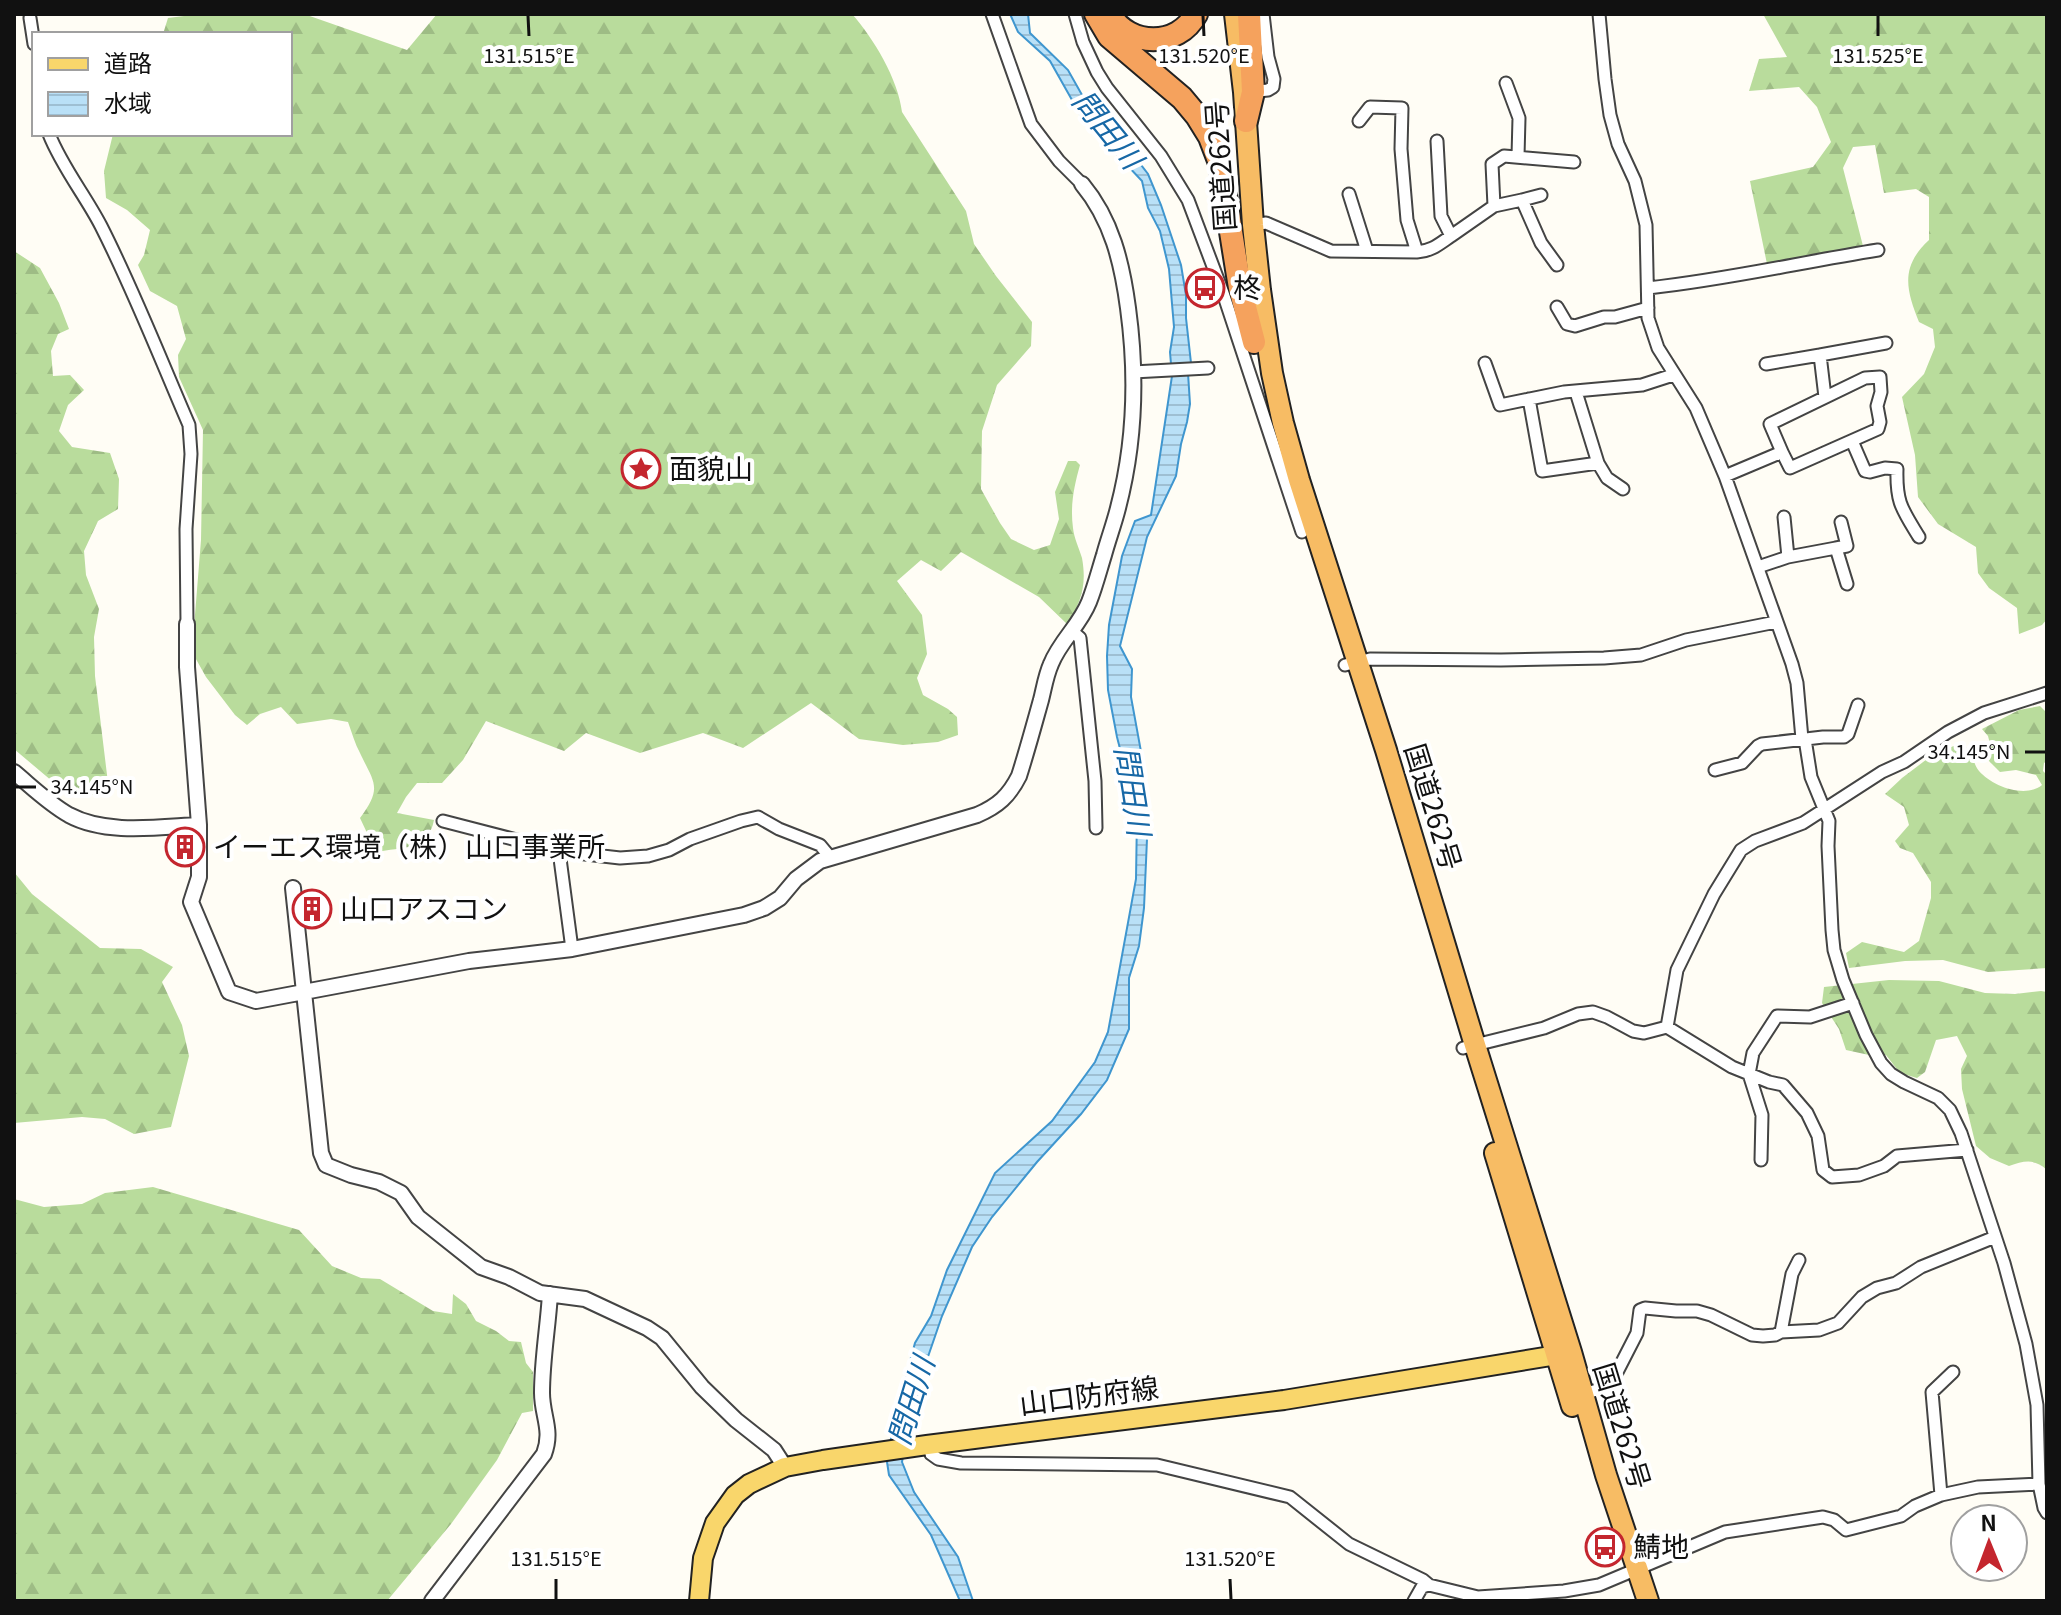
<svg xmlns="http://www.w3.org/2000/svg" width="2061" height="1615" font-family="Georgia,'Noto Sans JP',serif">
<defs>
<pattern id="forest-firs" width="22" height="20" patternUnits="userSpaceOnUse" patternTransform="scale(2)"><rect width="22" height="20" fill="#b9dc9c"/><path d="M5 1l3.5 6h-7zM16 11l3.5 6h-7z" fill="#9ebc85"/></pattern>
<pattern id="water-rules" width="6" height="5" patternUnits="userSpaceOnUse" patternTransform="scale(2)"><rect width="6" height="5" fill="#b9e0f7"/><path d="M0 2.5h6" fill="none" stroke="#9ebfd3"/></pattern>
</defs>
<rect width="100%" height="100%" fill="#fffdf5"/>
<path fill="url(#forest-firs)" d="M200,14h104l103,36 30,-36h415c22,25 46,65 50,98l64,99 8,33 22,32 36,46 -1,24 -34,39 -15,46 -1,58 19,34 11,16 23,11 16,-5 9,-26 -4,-27 13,-31h8l4,4c-6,21 -10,41 -7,63 1,10 6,20 9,30 5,28 -1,42 -14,67l-29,-28 -78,-45 -20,19 -20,-11 -24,21 25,34 5,39 -10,24 6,17 25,14 9,8 1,18 -20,7 -35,3 -44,-6 -48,-36 -68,45 -40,-15 -63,20 -54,-20 -22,18 -78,-30 -23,39 -21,23h-25l-11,14 -9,16 37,7c-6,31 -32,27 -58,32l-16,-34c23,-31 14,-35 0,-65 -5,-9 -8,-20 -12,-31l-17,-3 -34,5 -16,-17 -21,7 -13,11 -12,-10 -29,-38 -14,-25 9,-112 2,-110 -24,-53 -1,-22 8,-16 -9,-33 -27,-15 -12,-26 6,-10 6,-25 -23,-20 -21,-12 -2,-27 9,-37h177v-100h-127l5,-16z
M1763,14h284v605l-5,6 -23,9 -2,-26 -28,-20 -11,-15 -2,-26 -38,-23 -20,-27 -3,-42 -13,-58 22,-23 11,-27 -2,-18 -14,-7c-13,-33 -19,-55 10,-82v-43l-13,-8 -32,4 -9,-48 -22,2 -10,21 20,78 -96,18 -17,-83 63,-14 18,-25 -14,-35 -18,-20 -50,4 10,-32 28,-2z
M14,251l26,17 19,35 10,26 -11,5 -7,17 2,25 17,-1 14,15 -16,15 -9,26 13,16 38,6 9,26 -1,30 -20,12 -14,30 2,24 13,34 -5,28 1,39 13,107 -12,12 -31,-3 -51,-43z
M2040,706l7,7v48l-3,2 -1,8 4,4v193l-59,4 -45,-12 -38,1 -56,7 -3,-15 16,-11 42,10 15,-11 12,-43v-16l-18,-29 -13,-5 -5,-7 14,-16 -5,-18 -19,-13 17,-16 33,-25 27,-10c1,1 8,9 9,10 3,6 3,12 8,18 13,15 46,28 63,14l-6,-10 -20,-5 -16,2 -20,-20 10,-8 -2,-8 -6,-7 37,-19z
M14,872l18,22 68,54 41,1 32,18 -11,15 20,43 7,31 -18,71 -37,7 -29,-15 -23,-2 -68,6z
M1889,980l50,1 46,12 30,1 26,-3 6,1v178c-13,-12 -23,-9 -38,-4l-19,-8 -14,-12 -14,-57 -1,-20 6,-13 -10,-20 -21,4 -11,32 -8,6 -17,-5 -14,-18h-17l-23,-5 -7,-21 -17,-26 2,-16z
M153,1187l146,43 33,36 29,12 19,1 53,32 19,3 1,-20 13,10 10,17 20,10 13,10 12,1 5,21 7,9v39l-11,2 -25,47 -46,64 -64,77h-373v-402l30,8 38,-3 23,-11z"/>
<path fill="url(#water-rules)" stroke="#3f96cf" stroke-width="2" d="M1010,14h18l2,19 38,37 27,48 33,30 20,26 13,31 20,60 5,30v23l5,45 -3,10 2,31 -3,18 -6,22 -5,32 -29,61 -27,109 12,23 -1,28 13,71 4,48 -4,92 -5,38 -10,32v51l-22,51 -26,34 -44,48 -45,55 -20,30 -30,69 -21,61 -4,23 -10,32 -5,30 12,30 44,65 15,44h-13l-29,-66 -42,-60 -2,-13 8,-47 20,-72 16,-27 16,-46 48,-97 57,-52 43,-59 13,-30 28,-153 1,-64 -20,-78 -9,-47 -1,-34 2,-31 13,-69 13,-35 16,-6 21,-139 -2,-24 4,-25 -5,-58 -9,-38 -12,-23 -6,-27 -61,-65 -31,-55 -32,-29z"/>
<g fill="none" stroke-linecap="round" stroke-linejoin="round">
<defs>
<path id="minor" d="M992,14l39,110 28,37 23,23
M1075,14l8,28 14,30 10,16 54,68 27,44 35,93 79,239
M1599,14l6,65 5,36 8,29 17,37 11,44 2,93 10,30 38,60 29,68 67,188 5,19 5,56
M30,18l4,26
M1506,83l13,35 -1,38
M1249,92l19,-2 5,-3 1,-8 -6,-22 -5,-43
M1359,121l11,-14 32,1 -1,41 6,71 10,32c15,-1 22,-8 34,-16l-10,-20 -4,-75
M49,134c13,33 36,61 52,92 33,65 59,132 88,199l2,29 -5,75 1,95
M1349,194l18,57
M1522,200l19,-5
M1494,206l-2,-42 12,-8 70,6
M1253,225l13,-2 65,28 86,1
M1451,236l43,-30 28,-6 19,43 16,22
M1648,288c77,-8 154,-26 230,-38
M1557,307l10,17 8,2 29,-9h11l33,-9
M1485,363l15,42 64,-13 78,-7 31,-10
M1766,364l54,-9
M1133,372l75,-4
M1576,392l22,71 9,15 16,11
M1825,397l-5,-42 66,-12
M1529,399l13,72 56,-8
M1852,441l13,30 5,1 15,-4 12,1c-1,34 5,40 22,68
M1725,476l57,-24 -12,-28 95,-46 15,-1 1,15 -4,14 3,16 -2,7 -88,39 -8,-16
M1784,517l4,40
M1836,548l11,-2 -6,-24
M1758,567l30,-10 48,-9 11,36
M1073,632l7,6 15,143 1,47
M1345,665l25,-6 131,1 103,-2 37,-3 45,-15 90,-18
M1805,739l6,38 18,44 -1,25 4,84 2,20 9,30 23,55 15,28 10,11 13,8 34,16 12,12 11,23 43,130 22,81 11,61 2,79 5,24 3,5
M1715,770l27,-7 16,-17 4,-2 61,-7h21l4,-3 10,-29
M443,821l116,30 61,7 28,-2 21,-6 21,-11 51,-18 17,-4 21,12 41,16 10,12
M559,851l13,98
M1667,1027l10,-57 37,-76 27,-44 14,-9 48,-18 79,-51 22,-10 44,-30 36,-19 63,-20
M1463,1048l81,-20 34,-14 15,-2 14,5 26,14 11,2 23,-6 65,40 37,15 14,3 24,28 11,23 5,34 9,7 27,-2 25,-9 13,-10 70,-6
M1761,1160l1,-45 -13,-41 4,-21 24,-37 33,1 43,-14
M1781,1332l11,-58 7,-14
M1582,1394l19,-5 16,-17 20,-39 3,-23 5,-2 31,3h21l14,4 41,20 11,1 12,-1 6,-3 38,-2 19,-7 24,-26 15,-9 19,-5 25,-16 74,-30
M932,1444l-1,10 7,5 23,4 196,2 133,32 59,47 74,36 6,5
M1941,1495l-9,-103 21,-20
M1414,1601l8,-14 7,-2 49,12 86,-6 35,-6 126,-53 98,-15 11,3 12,10 55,-14 14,-10 26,-11 37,-8 61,-3"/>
<path id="tertiary" d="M187,624v43l12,158v52l-8,25 38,90 27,9 213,-40 103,-12 172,-34 20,-7 16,-10 16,-19 24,-18 157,-46c21,-9 32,-19 42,-39 8,-25 15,-51 22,-76 3,-12 5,-25 10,-36 9,-23 29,-39 38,-62 6,-15 10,-31 15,-47 4,-15 10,-31 14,-47 17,-65 19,-134 10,-200 -6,-45 -16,-88 -46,-124
M14,772c18,15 34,31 55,43 37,20 89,12 130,10
M293,888l28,265 5,12 25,10 28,7 22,11 17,24 63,50 28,10 31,16 45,6 62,29 15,10 40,49 34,33 38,30 11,17
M432,1601l112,-147c9,-24 -2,-38 -2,-61 0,-33 6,-66 8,-99"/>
<path id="primary" d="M699,1601l4,-43 12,-35 20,-28 14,-11 36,-17 38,-7 104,-15 357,-45 285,-47"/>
<path id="trunk" d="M1235,14l9,78 9,133 7,65 12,83 11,50 16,57 87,270 89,295 96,307 35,123 42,126
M1495,1153l77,253"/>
<path id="motorway" d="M1096,14l13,22 73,62 15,18 13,21 10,26 20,125 14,54
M1110,15c19,32 68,33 86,-1
M1246,121l7,-29 -4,-78"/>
</defs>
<use href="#minor" stroke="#444" stroke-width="15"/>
<use href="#tertiary" stroke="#444" stroke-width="18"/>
<use href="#primary" stroke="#222" stroke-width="22"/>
<use href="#trunk" stroke="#222" stroke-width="24"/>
<use href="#motorway" stroke="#222" stroke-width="26"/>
<use href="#minor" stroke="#fff" stroke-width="11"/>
<use href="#tertiary" stroke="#fff" stroke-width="14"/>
<use href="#primary" stroke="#f9d66b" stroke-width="18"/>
<use href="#trunk" stroke="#f7bc64" stroke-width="20"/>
<use href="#motorway" stroke="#f5a25d" stroke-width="22"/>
</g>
<path fill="none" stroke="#111" stroke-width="3" d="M528,16l1,20M1203,16l1,20M1878,16v20M2025,752h20M16,787h20M556,1579v20M1230,1579l1,20"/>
<defs>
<symbol id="bus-ring" viewBox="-11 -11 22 22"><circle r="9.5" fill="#fff" stroke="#c4262e" stroke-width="1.5"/><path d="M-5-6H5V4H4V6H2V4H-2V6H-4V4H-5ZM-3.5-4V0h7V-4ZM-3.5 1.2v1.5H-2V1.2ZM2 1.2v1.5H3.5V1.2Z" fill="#c4262e"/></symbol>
<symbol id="sight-ring" viewBox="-11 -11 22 22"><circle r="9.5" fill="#fff" stroke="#c4262e" stroke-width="1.5"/><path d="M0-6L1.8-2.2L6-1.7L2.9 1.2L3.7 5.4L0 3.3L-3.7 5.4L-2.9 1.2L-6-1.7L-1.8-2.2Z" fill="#c4262e"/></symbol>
<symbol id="building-ring" viewBox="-11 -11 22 22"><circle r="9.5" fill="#fff" stroke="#c4262e" stroke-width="1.5"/><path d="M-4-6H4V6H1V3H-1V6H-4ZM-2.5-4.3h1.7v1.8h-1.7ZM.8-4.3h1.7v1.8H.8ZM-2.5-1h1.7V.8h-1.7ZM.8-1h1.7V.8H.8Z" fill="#c4262e"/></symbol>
</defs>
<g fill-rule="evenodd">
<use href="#bus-ring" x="1183" y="266" width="44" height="44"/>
<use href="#sight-ring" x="619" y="447" width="44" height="44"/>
<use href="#building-ring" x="163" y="825" width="44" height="44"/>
<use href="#building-ring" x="290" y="887" width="44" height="44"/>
<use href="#bus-ring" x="1583" y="1525" width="44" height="44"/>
</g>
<g text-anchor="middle" stroke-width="8" stroke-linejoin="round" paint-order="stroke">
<g font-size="28" fill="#111" stroke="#fff">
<text transform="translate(1221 166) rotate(-94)" y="10">国道262号</text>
<text transform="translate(1433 807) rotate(73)" y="10">国道262号</text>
<text transform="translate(1089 1396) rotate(-7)" y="10">山口防府線</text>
<text transform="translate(1622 1426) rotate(73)" y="10">国道262号</text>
</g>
<g font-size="28" fill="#111" stroke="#fff" text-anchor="start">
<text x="1233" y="298">柊</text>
<text x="669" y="479">面貌山</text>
<text x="213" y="857">イーエス環境（株）山口事業所</text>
<text x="340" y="919">山口アスコン</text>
<text x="1633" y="1557">鯖地</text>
</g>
<g font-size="30" font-style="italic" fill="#1768a6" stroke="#fff">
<text transform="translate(1107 130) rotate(51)" y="10">問田川</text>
<text transform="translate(1132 791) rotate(81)" y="10">問田川</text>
<text transform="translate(912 1401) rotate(-73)" y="10">問田川</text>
</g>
</g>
<g font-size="20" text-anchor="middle" fill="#111" stroke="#fff" stroke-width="8" stroke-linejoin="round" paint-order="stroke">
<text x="529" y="63">131.515°E</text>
<text x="1204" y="63">131.520°E</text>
<text x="1878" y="63">131.525°E</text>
<text x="1969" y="759">34.145°N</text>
<text x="92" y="794">34.145°N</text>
<text x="556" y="1566">131.515°E</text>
<text x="1230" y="1566">131.520°E</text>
</g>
<rect width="2061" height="1615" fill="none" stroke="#111111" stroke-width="32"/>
<rect x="32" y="32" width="260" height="104" fill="#ffffff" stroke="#a0a0a0" stroke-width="2"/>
<rect x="48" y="58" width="40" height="12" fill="#f9d66b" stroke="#a0a0a0" stroke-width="2"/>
<text x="104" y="72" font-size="24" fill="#111111">道路</text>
<rect x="48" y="92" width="40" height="24" fill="url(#water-rules)" stroke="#a0a0a0" stroke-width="2"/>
<text x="104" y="112" font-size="24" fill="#111111">水域</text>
<g transform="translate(1989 1543) rotate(359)"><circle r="38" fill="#ffffff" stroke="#a0a0a0" stroke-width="2"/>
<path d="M0-6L14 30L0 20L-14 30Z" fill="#c4262e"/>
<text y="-12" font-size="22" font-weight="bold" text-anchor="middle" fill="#111111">N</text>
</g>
</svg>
